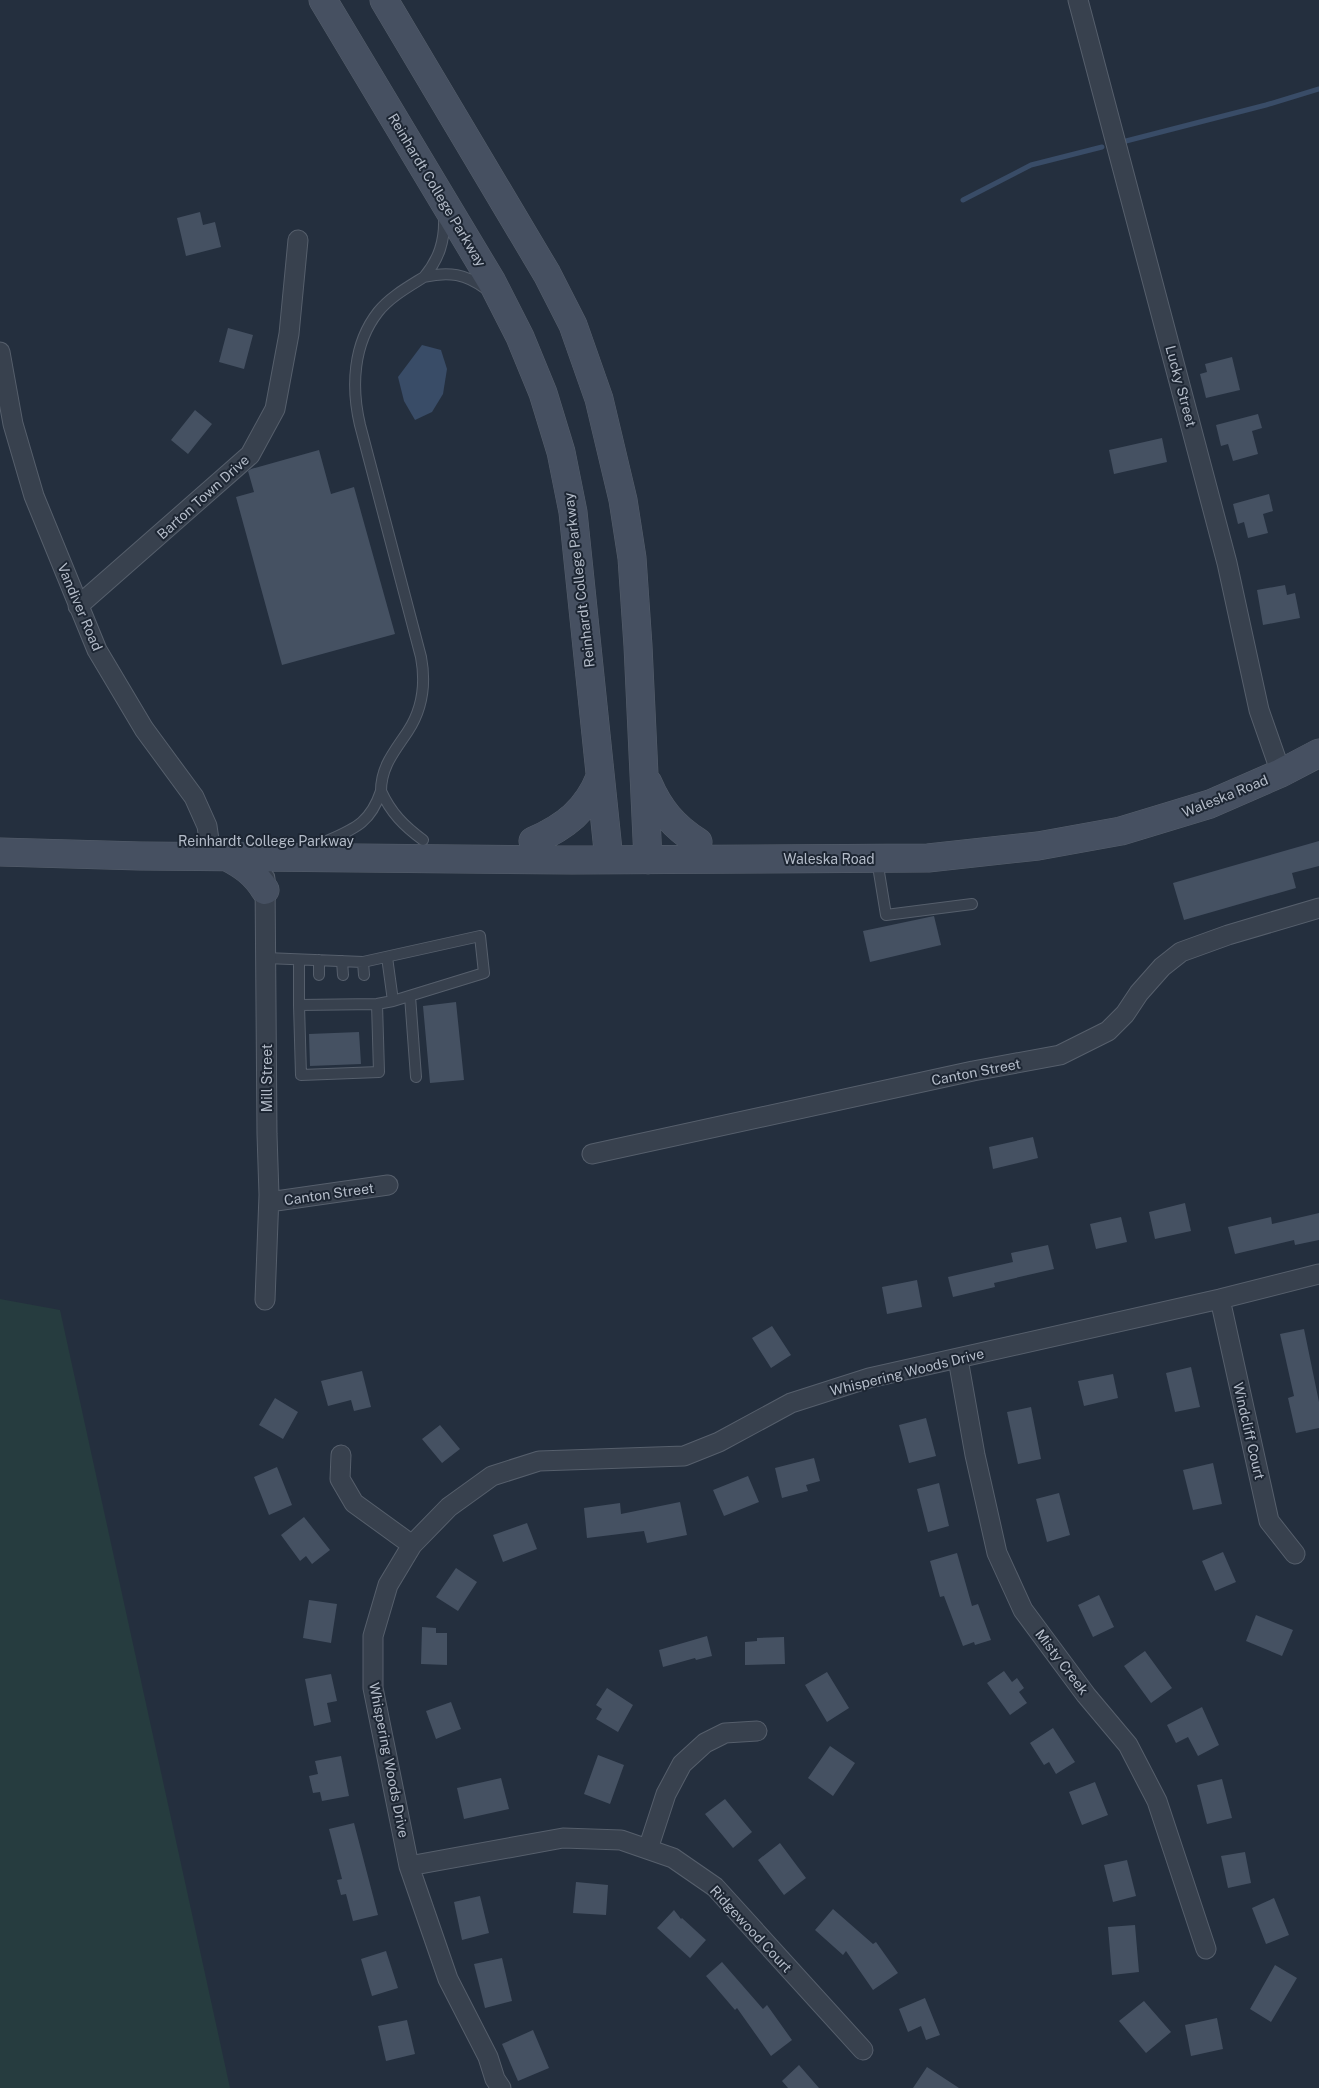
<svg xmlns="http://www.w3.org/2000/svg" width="1319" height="2088" font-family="'Public Sans',sans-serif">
<rect width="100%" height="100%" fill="#242f3e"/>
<path fill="#263c3f" d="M0,1299l60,11 170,778h-230z"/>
<path fill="#394c67" d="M422,345l19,5 6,19 -4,25 -11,18 -17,8 -11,-19 -6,-24z"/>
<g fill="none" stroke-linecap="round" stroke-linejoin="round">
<path stroke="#394c67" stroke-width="5" d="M1126,141l140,-36 53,-16
M963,200l68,-35 71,-18"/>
</g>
<path fill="#455162" d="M200,212l3,13 12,-3 6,25 -35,9 -9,-38z
M228,328l25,7 -9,34 -25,-7z
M1232,357l8,33 -34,8 -6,-24 7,-2 -2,-8z
M195,410l17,14 -24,30 -17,-14z
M1258,414l4,14 -10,3 6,23 -25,7 -5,-17 -7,2 -5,-21z
M1162,438l5,24 -53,12 -5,-24z
M319,450l12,44 23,-7 41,147 -113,31 -46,-168 18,-5 -6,-21 3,-2z
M1269,494l4,17 -10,3 5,19 -20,5 -4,-16 -6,2 -5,-20z
M1285,585l2,10 8,-2 5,25 -37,7 -6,-35z
M1319,841v25l-27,7 4,15 -112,32 -11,-37z
M934,916l7,29 -71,17 -7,-31z
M456,1002l8,78 -34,3 -7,-77z
M359,1032l2,32 -51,2 -1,-32z
M1033,1137l5,21 -45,11 -4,-22z
M1185,1203l6,28 -36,8 -6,-27z
M1319,1213v27l-24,5 -1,-5 -59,14 -7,-27 43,-10 1,7z
M1121,1217l6,25 -31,7 -6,-25z
M1048,1245l6,24 -60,14 1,4 -42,10 -5,-20 65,-15 -2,-9z
M917,1280l5,27 -35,7 -5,-27z
M772,1326l19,29 -20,13 -19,-30z
M1304,1329l15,73v26l-23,5 -8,-35 6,-2 -14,-62z
M1191,1367l9,40 -25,5 -9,-39z
M362,1371l9,36 -17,4 -3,-11 -23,6 -7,-25z
M1113,1374l5,24 -34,8 -6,-25z
M275,1398l23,14 -15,27 -24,-14z
M1031,1407l10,52 -23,5 -11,-52z
M926,1418l10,38 -27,7 -10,-38z
M440,1425l20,24 -18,14 -20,-24z
M814,1458l6,23 -14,4 2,6 -26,7 -7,-30z
M1213,1463l9,41 -29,6 -10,-40z
M277,1467l15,38 -23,10 -15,-38z
M748,1476l11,26 -35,14 -11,-26z
M939,1483l10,43 -21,6 -11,-43z
M1059,1493l11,42 -23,7 -11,-43z
M680,1502l7,33 -40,8 -3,-12 -57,7 -3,-30 36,-5 1,11z
M304,1517l26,33 -18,14 -6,-8 -6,5 -19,-26z
M527,1523l10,26 -34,13 -10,-27z
M1223,1552l13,30 -21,9 -13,-30z
M957,1553l15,53 6,-2 13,36 -16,5 -1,-3 -11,4 -19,-50 -4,1 -10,-36z
M456,1568l21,14 -19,29 -22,-14z
M1099,1595l15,32 -21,10 -15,-32z
M309,1600l28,4 -6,39 -28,-5z
M1256,1615l37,15 -11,26 -36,-15z
M422,1627l14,1v5h11v32l-26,-1z
M707,1636l5,20 -16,4 -1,-2 -32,9 -4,-17z
M784,1637l1,27 -40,1v-23l12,-1v-3z
M1145,1651l27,37 -21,15 -27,-37z
M1004,1671l8,11 5,-4 7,10 -5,4 8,11 -17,12 -23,-32z
M827,1672l22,36 -22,14 -22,-37z
M331,1674l6,27 -10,2 4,19 -17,4 -9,-47z
M607,1688l26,17 -15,27 -22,-13 6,-10 -6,-4z
M451,1702l10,27 -25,10 -10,-28z
M1202,1707l17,38 -21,11 -10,-19 -12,6 -9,-18z
M1053,1728l22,34 -19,12 -7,-12 -5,3 -14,-22z
M830,1746l25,17 -22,33 -25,-18z
M598,1755l26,10 -14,39 -26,-10z
M341,1756l8,40 -27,5 -2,-9 -7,1 -4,-17 9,-2 -3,-13z
M501,1778l8,31 -45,10 -7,-31z
M1222,1779l10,39 -25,6 -10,-39z
M1095,1782l13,33 -26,10 -13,-33z
M725,1799l27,33 -19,16 -28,-34z
M354,1823l24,92 -25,6 -7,-27 -5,1 -4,-15 5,-1 -13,-50z
M780,1843l26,35 -22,17 -26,-35z
M1245,1852l6,31 -23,5 -7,-32z
M1127,1860l9,36 -23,6 -9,-37z
M576,1882l32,3 -2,30 -33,-2z
M480,1896l9,37 -27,7 -8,-38z
M1274,1898l15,37 -23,9 -14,-36z
M833,1909l40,35 3,-2 22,31 -25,17 -27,-39 -3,4 -28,-25z
M674,1910l7,9 1,-1 24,22 -16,18 -33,-30z
M1135,1925l4,47 -27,3 -4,-48z
M386,1951l12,37 -26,8 -11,-37z
M502,1958l10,43 -27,7 -11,-44z
M722,1962l41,47 4,-4 25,35 -21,16 -34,-48 -2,2 -29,-34z
M1275,1965l22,13 -26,44 -21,-13z
M925,1998l15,37 -14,5 -5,-14 -13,6 -9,-23z
M1144,2001l27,31 -25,21 -27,-32z
M1217,2018l6,31 -32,7 -6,-31z
M407,2020l8,34 -29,7 -8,-35z
M533,2030l16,38 -31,13 -16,-37z
M799,2065l20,23h-31l-6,-7z
M927,2067l32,21h-46z"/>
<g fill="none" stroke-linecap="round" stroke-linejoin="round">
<defs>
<path id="lane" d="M444,217c1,24 -5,42 -20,60 25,-6 42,-3 62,12
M381,791c0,-25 14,-40 27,-60 15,-23 18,-47 13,-74l-61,-232c-9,-38 -7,-81 18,-113 12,-15 30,-25 46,-35
M329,840c28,-12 42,-19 52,-49 10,22 23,35 42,49
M877,860l9,55 86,-11
M266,958l97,4 117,-26 4,37 -91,28
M299,960v45l78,-1 16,-3 -6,-44
M319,960v15
M342,961l1,14
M363,962l1,13
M410,996l6,81
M299,1005l2,70 78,-3 -2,-68"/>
<path id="street" d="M1078,0l149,563 32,147 22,63
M0,352l13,72 21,72 63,154 47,79 50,68 13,29 2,14
M78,606l172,-151 25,-46 14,-75 9,-94
M592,1154l381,-83 87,-16 48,-24 17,-17 14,-21 23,-26 19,-15 47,-17 91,-27
M269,1202l119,-17
M1220,1299l49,222 26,33
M265,1300l4,-105 -2,-61 -2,-256
M958,1359l17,96 22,98 26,57 63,85 42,50 29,56 49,148
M341,1455l-1,24 14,24 58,42
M648,1849l18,-55 16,-30 23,-21 20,-10 32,-2
M409,1866l154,-28 58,2 52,18 42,29 148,163
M501,2088l-6,-9 -7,-22 -40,-78 -39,-113 -36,-178v-52l15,-51 24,-40 37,-38 43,-31 47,-15 145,-5 35,-14 72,-39 78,-25 351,-79 99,-25"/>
<path id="secondary" d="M323,0l169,282 28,55 23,56 18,59 12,60 36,348
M384,0l163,274 26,51 26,74 24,101 9,58 6,88 10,214
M648,783c11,26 26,44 50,59
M533,841c32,-14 54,-31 67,-64
M0,852l140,4 432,4 356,-2 110,-12 83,-15 89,-27 71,-31 38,-20
M227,857c16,8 28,17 38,33"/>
</defs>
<use href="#lane" stroke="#565f6c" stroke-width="12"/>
<use href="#street" stroke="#565f6c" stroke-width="21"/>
<use href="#secondary" stroke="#565f6c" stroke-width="29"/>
<use href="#lane" stroke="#38414e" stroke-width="10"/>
<use href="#street" stroke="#38414e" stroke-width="19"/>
<use href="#secondary" stroke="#465061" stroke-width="28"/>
</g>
<g text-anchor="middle" stroke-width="4" stroke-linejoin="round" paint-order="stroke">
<g font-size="14" fill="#b4bcc9" stroke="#1d2633">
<text transform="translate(437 190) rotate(59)" y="5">Reinhardt College Parkway</text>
<text transform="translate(1181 386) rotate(75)" y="5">Lucky Street</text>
<text transform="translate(203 497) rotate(-42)" y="5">Barton Town Drive</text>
<text transform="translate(579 580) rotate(-97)" y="5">Reinhardt College Parkway</text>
<text transform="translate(80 607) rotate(67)" y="5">Vandiver Road</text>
<text transform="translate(1225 796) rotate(-22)" y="5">Waleska Road</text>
<text x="266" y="846">Reinhardt College Parkway</text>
<text x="829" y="864">Waleska Road</text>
<text transform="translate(976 1072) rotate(-11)" y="5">Canton Street</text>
<text transform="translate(267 1078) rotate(-90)" y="5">Mill Street</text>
<text transform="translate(329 1194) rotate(-8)" y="5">Canton Street</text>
<text transform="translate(907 1372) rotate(-14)" y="5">Whispering Woods Drive</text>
<text transform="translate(1249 1431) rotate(77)" y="5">Windcliff Court</text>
<text transform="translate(1062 1662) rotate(53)" y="5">Misty Creek</text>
<text transform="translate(389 1760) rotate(79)" y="5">Whispering Woods Drive</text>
<text transform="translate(751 1929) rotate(47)" y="5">Ridgewood Court</text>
</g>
</g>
</svg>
